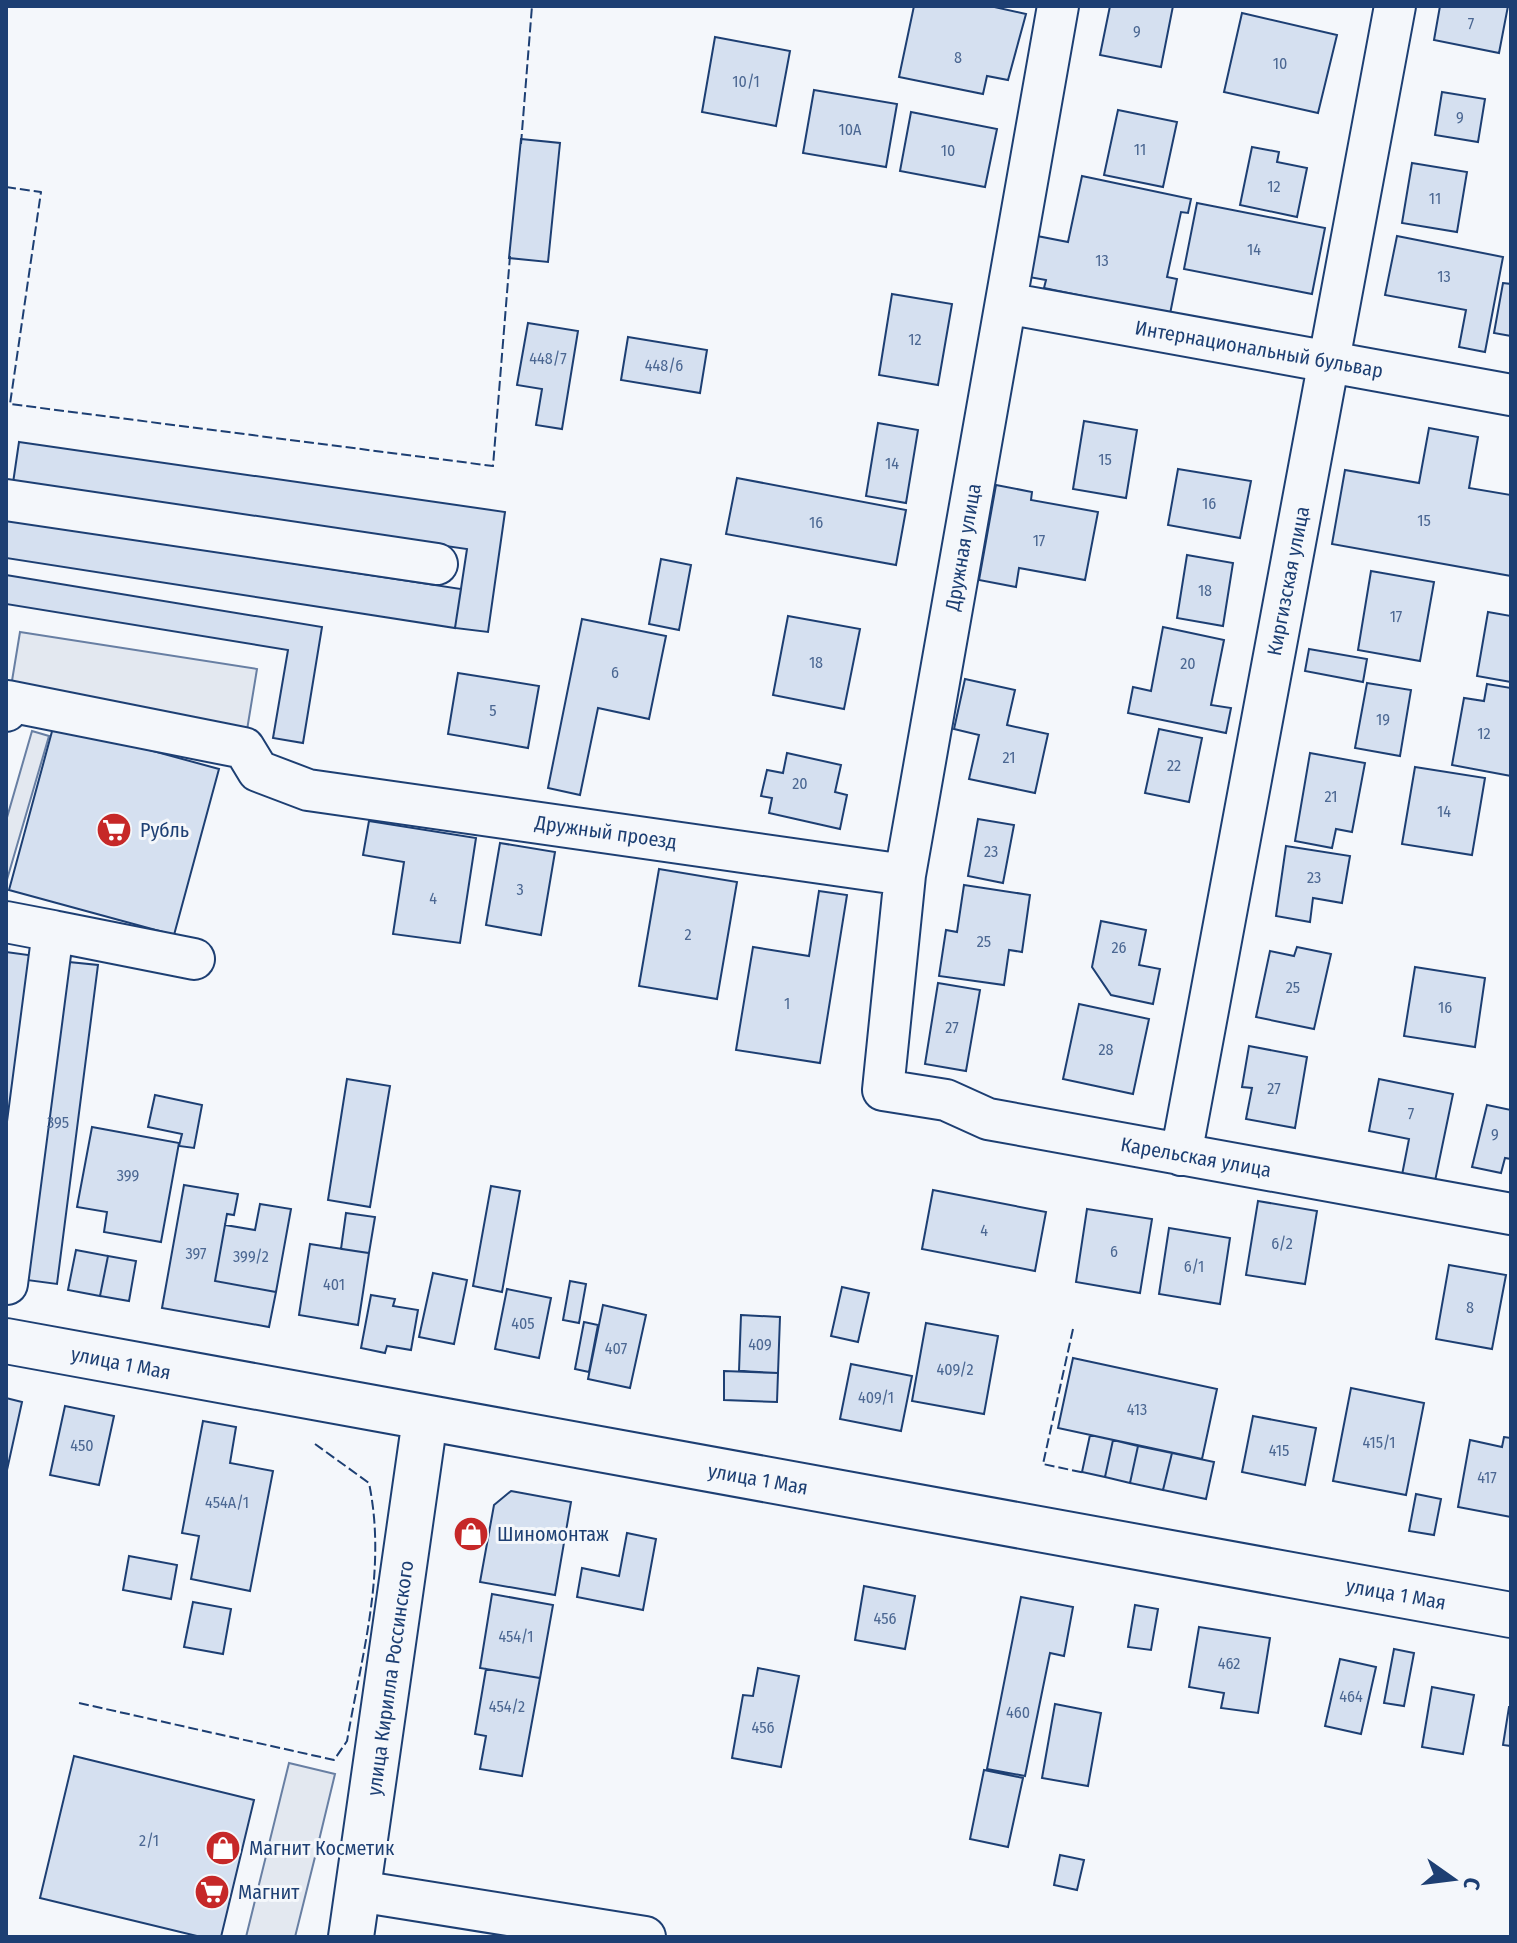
<svg xmlns="http://www.w3.org/2000/svg" width="1517" height="1943" font-family="'Fira Sans Condensed',sans-serif">
<rect width="100%" height="100%" fill="#f4f7fb"/>
<path fill="#e3e8f0" stroke="#687fa3" stroke-width="2" d="M20,632l237,37 -10,61 -237,-37z
M32,731l17,5 -43,147v-62z
M289,1763l46,11 -20,83 -20,80h-49z"/>
<path fill="#d5e0f0" stroke="#1d3f73" stroke-width="2" d="M914,6h76l36,8 -18,66 -21,-4 -4,18 -84,-17z
M1110,6h63l-12,61 -61,-12z
M1440,6h68l-9,47 -65,-13z
M1242,13l95,22 -19,78 -94,-21z
M715,37l75,14 -14,75 -74,-14z
M814,90l83,14 -11,63 -83,-14z
M1442,92l43,7 -7,43 -43,-7z
M1118,110l59,12 -14,65 -59,-12z
M911,112l86,17 -12,58 -85,-16z
M521,139l39,4 -12,119 -39,-4z
M1252,147l27,5 -2,10 30,6 -10,49 -57,-12z
M1412,163l55,9 -10,60 -55,-9z
M1082,176l109,23 -3,14 -7,-1 -14,65 10,2 -7,35 -126,-26 2,-8 -17,-3 8,-41 31,6z
M1197,203l128,25 -13,66 -128,-25z
M1397,236l106,21 -18,95 -26,-5 7,-37 -81,-15z
M1503,283l8,1v52l-17,-3z
M892,294l60,10 -14,81 -59,-10z
M528,323l50,8 -16,98 -26,-4 6,-36 -25,-4z
M628,337l79,13 -7,43 -79,-13z
M1084,421l53,9 -11,68 -53,-9z
M878,423l40,7 -12,73 -40,-7z
M1429,428l49,9 -9,51 42,7v81l-179,-32 13,-74 74,13z
M19,442l486,70 -17,120 -33,-4 12,-79 -454,-66z
M1178,469l73,12 -11,57 -72,-13z
M737,478l169,32 -10,55 -170,-31z
M996,485l36,7 -1,8 67,12 -13,68 -66,-12 -3,19 -37,-7z
M6,519l455,70 -6,39 -449,-70z
M1187,555l46,8 -10,63 -46,-8z
M661,559l30,6 -12,65 -30,-6z
M1371,571l63,11 -14,79 -62,-11z
M6,575l316,52 -19,116 -30,-5 15,-88 -282,-46z
M1488,612l23,4v66l-34,-6z
M788,616l72,13 -16,80 -71,-14z
M582,619l84,17 -17,83 -51,-11 -18,87 -32,-7z
M1163,627l61,13 -13,65 20,3 -5,25 -98,-20 5,-26 18,4z
M1309,649l58,10 -4,23 -58,-11z
M458,673l81,13 -11,62 -80,-14z
M965,679l50,11 -8,35 41,9 -13,59 -66,-14 10,-44 -25,-6z
M1367,683l44,7 -11,66 -45,-8z
M1487,684l24,4v88l-59,-11 12,-67 20,3z
M54,724l165,45 -45,166 -165,-45z
M1159,729l43,9 -13,64 -44,-9z
M787,753l54,12 -6,27 12,3 -7,34 -71,-16 3,-15 -11,-2 6,-26 16,3z
M1310,753l55,10 -13,69 -16,-3 -4,19 -37,-7z
M1415,767l70,11 -13,77 -70,-11z
M978,819l36,6 -11,58 -35,-7z
M369,821l107,17 -16,105 -67,-9 11,-72 -41,-7z
M500,843l55,9 -14,83 -55,-10z
M1286,846l64,10 -8,47 -29,-5 -3,24 -34,-6z
M659,869l78,13 -20,117 -78,-13z
M964,885l66,10 -8,57 -13,-2 -5,35 -65,-9 7,-46 11,2z
M819,891l28,4 -27,168 -84,-13 17,-103 56,9z
M1101,921l45,9 -7,35 21,4 -7,35 -42,-9 -19,-28z
M1297,947l34,7 -17,75 -58,-12 14,-66 24,5z
M6,952l37,5 -37,249z
M59,961l39,4 -41,319 -38,-5z
M1415,967l70,11 -10,69 -71,-11z
M938,983l42,7 -14,81 -41,-7z
M1079,1004l70,15 -16,75 -70,-15z
M1249,1046l58,11 -12,71 -49,-9 6,-31 -10,-1z
M347,1079l43,7 -20,121 -42,-7z
M1379,1079l74,15 -18,87 -33,-6 7,-36 -40,-8z
M155,1095l47,10 -8,43 -15,-2 3,-12 -34,-7z
M1487,1105l24,5v49l-6,-1 -4,15 -29,-6z
M92,1127l87,16 -18,99 -57,-10 3,-20 -30,-5z
M184,1185l54,9 -4,21 -7,-1 -12,67 61,11 -7,35 -107,-19z
M491,1186l29,5 -18,101 -29,-6z
M933,1190l113,22 -11,59 -113,-22z
M1258,1201l59,10 -12,73 -59,-9z
M260,1204l31,5 -15,83 -61,-11 10,-56 30,5z
M1087,1209l65,10 -12,74 -64,-11z
M346,1213l29,4 -6,36 -28,-4z
M1169,1228l61,10 -10,66 -61,-10z
M310,1244l59,9 -11,72 -59,-10z
M76,1250l32,6 -8,40 -32,-6z
M108,1256l28,5 -7,40 -29,-5z
M1449,1265l57,10 -14,74 -56,-10z
M433,1273l34,7 -13,64 -35,-7z
M570,1281l16,3 -7,39 -16,-3z
M842,1287l27,6 -11,49 -27,-6z
M507,1289l44,9 -12,60 -44,-9z
M371,1295l24,4 -2,7 25,4 -7,40 -24,-4 -2,7 -24,-5z
M603,1305l43,10 -16,73 -42,-9z
M741,1315l39,2 -2,56 -39,-2z
M584,1322l14,3 -9,47 -14,-3z
M926,1323l72,13 -14,78 -72,-13z
M1073,1358l144,31 -15,70 -144,-31z
M851,1364l61,12 -11,55 -61,-12z
M724,1371l54,2 -1,29 -53,-2z
M1351,1388l73,15 -18,92 -73,-14z
M6,1398l16,4 -15,68 -1,-1z
M65,1406l49,10 -15,69 -49,-10z
M1253,1416l63,12 -11,57 -63,-13z
M203,1421l33,6 -6,36 43,8 -23,120 -59,-12 8,-43 -17,-3z
M1090,1435l23,5 -8,37 -23,-5z
M1504,1437l7,1v79l-53,-10 12,-67 32,7z
M1113,1440l25,6 -8,37 -25,-6z
M1138,1446l34,7 -9,37 -33,-7z
M1172,1453l42,9 -8,37 -43,-9z
M511,1491l60,11 -16,93 -75,-13 14,-77z
M1416,1494l25,5 -7,36 -25,-4z
M627,1533l29,6 -13,71 -66,-13 5,-29 37,8z
M129,1556l48,9 -6,34 -48,-9z
M864,1586l51,10 -10,53 -50,-9z
M492,1594l61,11 -13,73 -60,-10z
M1021,1597l52,10 -9,49 -14,-3 -25,123 -38,-7z
M193,1602l38,7 -8,45 -39,-7z
M1135,1605l23,4 -7,41 -23,-3z
M1199,1627l71,11 -12,75 -37,-5 3,-15 -35,-6z
M1394,1649l20,4 -10,53 -20,-3z
M1340,1659l36,8 -15,67 -36,-8z
M758,1668l41,8 -18,91 -49,-9 11,-63 10,1z
M486,1669l54,9 -18,98 -42,-7 6,-33 -11,-2z
M1432,1687l42,8 -11,59 -41,-7z
M1055,1704l46,9 -13,73 -46,-8z
M1509,1707h2v39l-8,-1z
M74,1756l180,44 -33,137h-20l-161,-39z
M984,1770l39,8 -15,69 -38,-8z
M1060,1855l24,5 -7,30 -23,-5z"/>
<g fill="none" stroke-linecap="round" stroke-linejoin="round">
<defs>
<path id="minor" d="M1058,6l-153,869 -22,215 63,10 42,19 523,95
M1006,303l505,92
M6,500l431,64
M6,711l2,-10 236,47 14,23 50,19 597,85
M6,922l47,9 -46,353
M53,931l141,28
M1181,1155l214,-1149
M358,1891l287,46"/>
<path id="major" d="M6,1341l1505,274
M351,1937l74,-518"/>
</defs>
<use href="#minor" stroke="#1d3f73" stroke-width="44"/>
<use href="#major" stroke="#1d3f73" stroke-width="48"/>
<use href="#minor" stroke="#f4f7fb" stroke-width="40"/>
<use href="#major" stroke="#f4f7fb" stroke-width="44"/>
<path stroke="#1d3f73" stroke-width="2" stroke-dasharray="10 4" stroke-linecap="butt" d="M521,144l11,-138
M6,187l35,5 -31,212 483,62 17,-210
M1073,1329l-30,135 42,9
M79,1703l255,57 13,-19c15,-88 40,-170 22,-258l-54,-39"/>
</g>
<defs>
<symbol id="supermarket-disc" viewBox="-11 -11 22 22"><circle r="9.5" fill="#c62828" stroke="#f4f7fb"/><path d="M-6-5.5h2.5l.6 2H6L4.5 2H-2.5L-4.4-4H-6ZM-1.5 3.2a1.3 1.3 0 1 0 .1 0ZM3 3.2a1.3 1.3 0 1 0 .1 0Z" fill="#fff"/></symbol>
<symbol id="shop-disc" viewBox="-11 -11 22 22"><circle r="9.5" fill="#c62828" stroke="#f4f7fb"/><path d="M-5-2.5h2.3a2.7 3.5 0 0 1 5.4 0H5L5.5 6h-11ZM-1.5-2.5h3a1.5 2.3 0 0 0-3 0Z" fill="#fff"/></symbol>
</defs>
<g fill-rule="evenodd">
<use href="#supermarket-disc" x="94" y="810" width="40" height="40"/>
<use href="#shop-disc" x="451" y="1514" width="40" height="40"/>
<use href="#shop-disc" x="203" y="1828" width="40" height="40"/>
<use href="#supermarket-disc" x="192" y="1872" width="40" height="40"/>
</g>
<g text-anchor="middle" stroke-width="6" stroke-linejoin="round" paint-order="stroke">
<g font-size="16" fill="#4b6792">
<text x="1471" y="29">7</text>
<text x="1137" y="37">9</text>
<text x="958" y="63">8</text>
<text x="1280" y="69">10</text>
<text x="746" y="87">10/1</text>
<text x="1460" y="123">9</text>
<text x="850" y="135">10А</text>
<text x="1140" y="155">11</text>
<text x="948" y="156">10</text>
<text x="1274" y="192">12</text>
<text x="1435" y="204">11</text>
<text x="1254" y="255">14</text>
<text x="1102" y="266">13</text>
<text x="1444" y="282">13</text>
<text x="915" y="345">12</text>
<text x="548" y="364">448/7</text>
<text x="664" y="371">448/6</text>
<text x="1105" y="465">15</text>
<text x="892" y="469">14</text>
<text x="1209" y="509">16</text>
<text x="1424" y="526">15</text>
<text x="816" y="528">16</text>
<text x="1039" y="546">17</text>
<text x="1205" y="596">18</text>
<text x="1396" y="622">17</text>
<text x="816" y="668">18</text>
<text x="1188" y="669">20</text>
<text x="615" y="678">6</text>
<text x="493" y="716">5</text>
<text x="1383" y="725">19</text>
<text x="1484" y="739">12</text>
<text x="1009" y="763">21</text>
<text x="1174" y="771">22</text>
<text x="800" y="789">20</text>
<text x="1331" y="802">21</text>
<text x="1444" y="817">14</text>
<text x="991" y="857">23</text>
<text x="1314" y="883">23</text>
<text x="520" y="895">3</text>
<text x="433" y="904">4</text>
<text x="688" y="940">2</text>
<text x="984" y="947">25</text>
<text x="1119" y="953">26</text>
<text x="1293" y="993">25</text>
<text x="787" y="1009">1</text>
<text x="1445" y="1013">16</text>
<text x="952" y="1033">27</text>
<text x="1106" y="1055">28</text>
<text x="1274" y="1094">27</text>
<text x="1411" y="1119">7</text>
<text x="58" y="1128">395</text>
<text x="1495" y="1140">9</text>
<text x="128" y="1181">399</text>
<text x="984" y="1236">4</text>
<text x="1282" y="1249">6/2</text>
<text x="1114" y="1257">6</text>
<text x="196" y="1259">397</text>
<text x="251" y="1262">399/2</text>
<text x="1194" y="1272">6/1</text>
<text x="334" y="1290">401</text>
<text x="1470" y="1313">8</text>
<text x="523" y="1329">405</text>
<text x="760" y="1350">409</text>
<text x="616" y="1354">407</text>
<text x="955" y="1375">409/2</text>
<text x="876" y="1403">409/1</text>
<text x="1137" y="1415">413</text>
<text x="1379" y="1448">415/1</text>
<text x="82" y="1451">450</text>
<text x="1279" y="1456">415</text>
<text x="1487" y="1483">417</text>
<text x="227" y="1508">454А/1</text>
<text x="885" y="1624">456</text>
<text x="516" y="1642">454/1</text>
<text x="1229" y="1669">462</text>
<text x="1351" y="1702">464</text>
<text x="507" y="1712">454/2</text>
<text x="1018" y="1718">460</text>
<text x="763" y="1733">456</text>
<text x="149" y="1846">2/1</text>
</g>
<g font-size="20" fill="#1d3f73" stroke="#f4f7fb">
<text transform="translate(1259 349) rotate(10)" y="7">Интернациональный бульвар</text>
<text transform="translate(963 547) rotate(-80)" y="7">Дружная улица</text>
<text transform="translate(1288 581) rotate(-79)" y="7">Киргизская улица</text>
<text transform="translate(606 832) rotate(8)" y="7">Дружный проезд</text>
<text transform="translate(1196 1157) rotate(10)" y="7">Карельская улица</text>
<text transform="translate(121 1363) rotate(11)" y="7">улица 1 Мая</text>
<text transform="translate(758 1479) rotate(10)" y="7">улица 1 Мая</text>
<text transform="translate(1396 1594) rotate(10)" y="7">улица 1 Мая</text>
<text transform="translate(390 1678) rotate(-82)" y="7">улица Кирилла Россинского</text>
</g>
<g font-size="20" fill="#1d3f73" stroke="#f4f7fb" text-anchor="start">
<text x="140" y="837">Рубль</text>
<text x="497" y="1541">Шиномонтаж</text>
<text x="249" y="1855">Магнит Косметик</text>
<text x="238" y="1899">Магнит</text>
</g>
</g>
<rect width="1517" height="1943" fill="none" stroke="#1d3f73" stroke-width="16"/>
<g transform="translate(1453 1879) rotate(104)" stroke="#f4f7fb" stroke-width="6" paint-order="stroke">
<path d="M0-6L14 30L0 20L-14 30Z" fill="#1d3f73"/>
<text y="-12" font-size="22" font-weight="bold" text-anchor="middle" fill="#1d3f73">С</text>
</g>
</svg>
